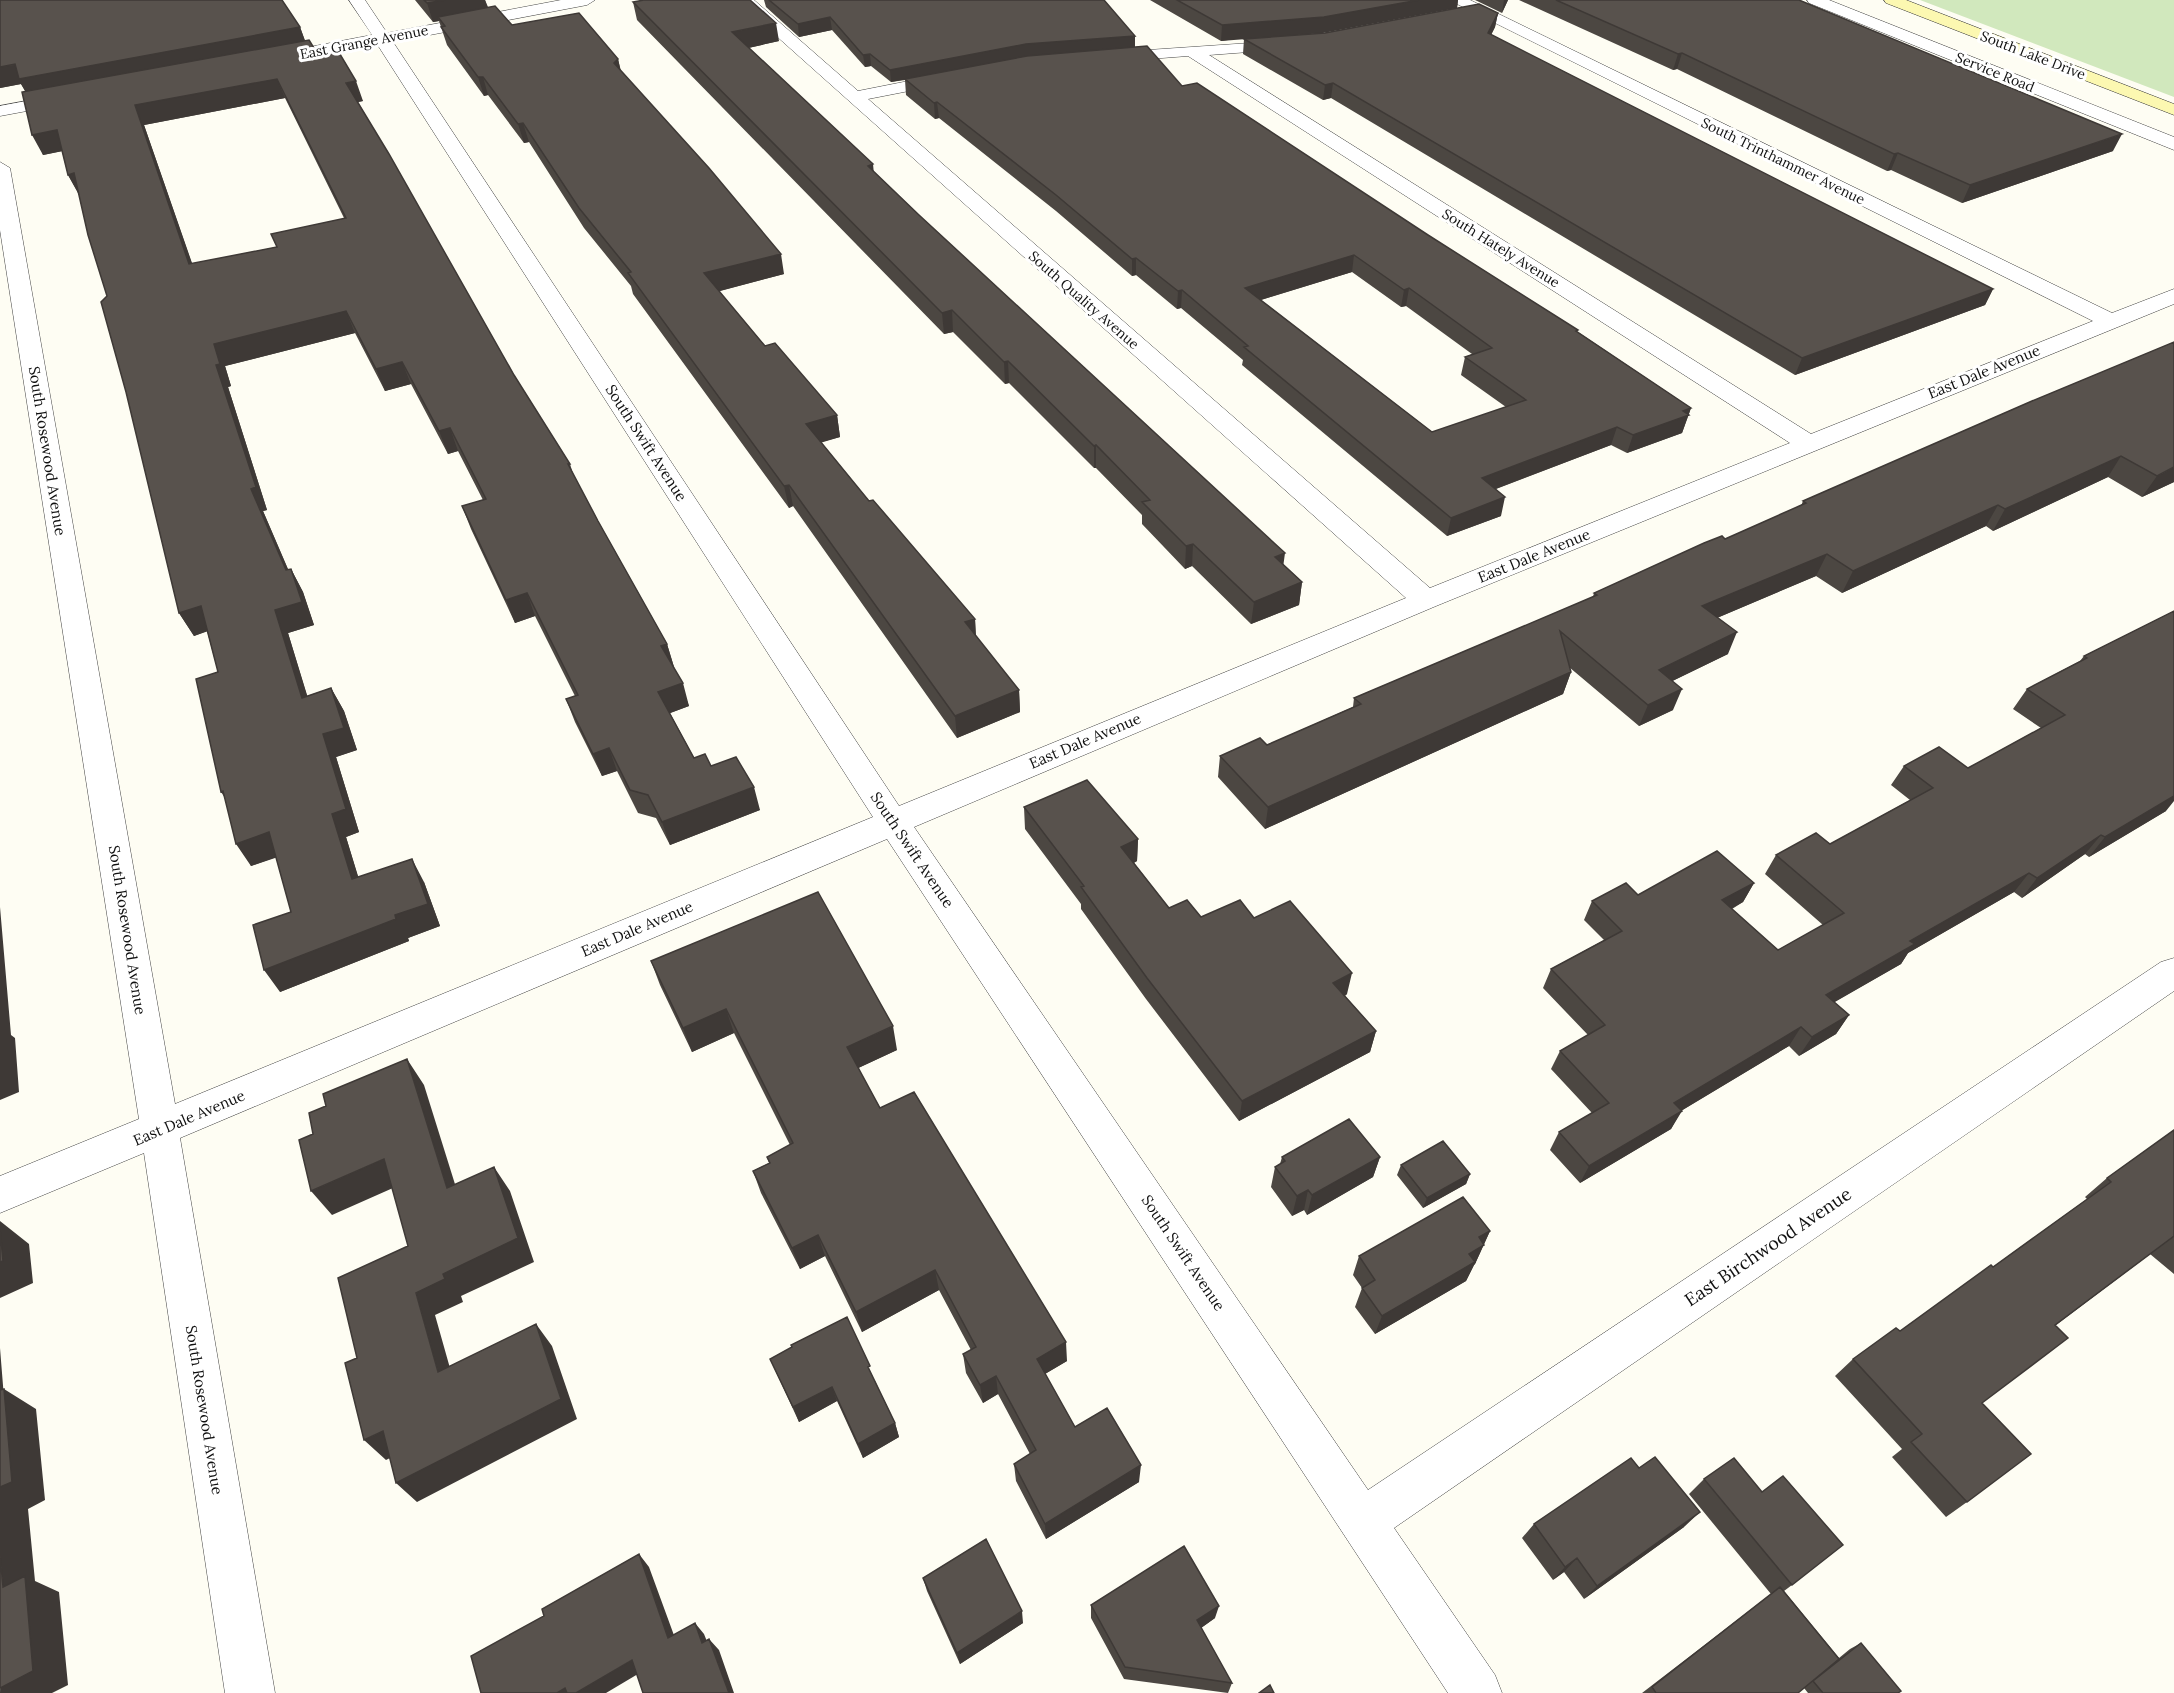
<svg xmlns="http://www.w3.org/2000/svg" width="2174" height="1693" font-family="Lora,serif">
<rect width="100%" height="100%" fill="#fefdf3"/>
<path fill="#d1e8bd" d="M1920,0h254v97z"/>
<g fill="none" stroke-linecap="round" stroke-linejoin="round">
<defs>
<path id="street" d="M349,0h16l22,33 174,-33h34l-8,5 -194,37 506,764 507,-208 -670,-598h18l104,91 91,-18 6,1 3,4 -3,4 -87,17 562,489 360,-145 -602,-387 -78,6 -9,-5 3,-4 191,-13 2,4 -2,4 -6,1 -80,6 602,379 282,-113 -644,-321h21l642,313 62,-24v15l-738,302 -522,221 454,663 793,-528 13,-4v33l-780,537 101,147 7,18h-54l-561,-854 -707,299 95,555h-50l-81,-540 -144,60v-37l139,-57 -139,-889v-68l10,6 165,936 698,-287 -496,-773 -104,20 -9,-5 9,-5 99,-19z
M1807,0h22l345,137v13l-365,-147z
M69,93l9,5 -3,4 -75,14v-10z"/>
<path id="secondary" d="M1884,0h22l268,104v11l-288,-112z"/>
</defs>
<use href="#street" stroke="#434343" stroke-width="1"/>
<use href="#secondary" stroke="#323232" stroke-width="1"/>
<use href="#street" fill="#fff" fill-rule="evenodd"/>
<use href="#secondary" fill="#fcf8b1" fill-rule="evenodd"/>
</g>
<path fill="#4c4742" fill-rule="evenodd" d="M0,0l300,27 5,14 58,60 -5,1 156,273 56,89 4,13 24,44 69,123 7,23 15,39 -19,7 24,45 17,8 49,44 -90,35 -14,-27 -18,-5 -21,-42 -15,5 -27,-54 -9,-23 9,-3 -40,-80 -20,7 -44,-94 -9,-23 21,-6 -25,-49 -10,3 -37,-70 -26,7 -30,-58 -130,33 6,20 -3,1 39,123 -4,1 25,58h3l12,23 11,33 -26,8 19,63 24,-8 13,23 13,39 -21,7 23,75 -13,5 12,40 66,5 16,44 -32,12 1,3 -129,51 11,-80 -15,-55 -25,9 -26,-68 -4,-6 -3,-120 -11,-41 -13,5 -15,-23 -72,-317 -28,-102 -11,-19 -6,-24 -19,4 -17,-63 -5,-8 -21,4zM285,98l59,120 -67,29 -85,17 -48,-139z
M415,0h70l3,7 24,18 106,34 3,12 163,203 -65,17 46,55 72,69 3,22 -19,5 48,59 106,118 1,18 43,53 1,22 -63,26 -164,-232 -4,2 -156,-214 -2,-8 -47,-58 -55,-86 -5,1 -36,-48 -4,1 -37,-51 -8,-24 -6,1z
M764,0h340l31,47 47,39 246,149 150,97 113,76 -9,25 -55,20 -16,-8 -115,44 5,27 -54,20 -205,-171 1,-5 -62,-52 -4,1 -41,-34 -4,1 -76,-65 -117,-93 -4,1 -29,-24 -1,-15 -14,2 -20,-16 -6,1 -33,-37 -33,7 -33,-30zM1352,272l49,35 5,-1 66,48 -7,3 -4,18 45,32 -74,25 -171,-132z
M1150,0h308l-1,8 -236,33z
M1475,0h33l-6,13z
M1519,0h280l314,151 -151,52 -71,-33 -4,1 -210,-102 -4,1z
M633,2l146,39 -31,7 126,124 428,410 -3,23 -48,19 -59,-58 -7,3 -43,-45v-9l-46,-47h-2l-85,-85 -4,1 -52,-52 -9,2 -307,-314z
M1498,13l-3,14 -4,8 502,254 -8,16 -190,70 -464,-277 -8,2 -80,-46 1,-15 81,-6z
M2032,401l142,81 -32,15 -34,-20 -115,54 -7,-5 -144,67 -26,-17 -99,42 11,36 -56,27 1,29 -34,16 -70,-59 2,5 -8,22 -298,135 -47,-52 2,-21 47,-11 86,-38 1,-9 239,-101 1,-4 131,-54 76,-33 2,-5z
M2174,611l-8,200 -77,46 -4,-3 -63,44 -8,-6 -106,61 -7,11 -67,38 15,13 -13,19 -37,22 -10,-10 -108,65 -10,18 -91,54 -30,-33 9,-18 33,-19 -41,-44 9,-18 28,-16 -45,-47 8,-19 53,-29 -20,-20 8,-19 46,-6 116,-12 -11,19 -11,7 46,41 45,-25 -58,-51 11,-19 54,-11 80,-44 -19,-15 13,-19 64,2 73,-40 -28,-19 14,-20 53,-28 4,-5z
M1024,807l114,32 -1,22 -3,2 35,45 32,9 53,1 93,76 -2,2 31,35 -6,21 -131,69 -93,-122 -65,-90v-5l-56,-75z
M651,961l246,89 -39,18 22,40 187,253 -22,13 30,53 64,55 -93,57 -30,-58 -2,-17 16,-10 -32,-60 -15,9 -17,-30 -3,-19 8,-4 -32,-60 -77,42 -37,-76 -25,13 -39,-76 -8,-22 16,-8 -2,-6 23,-12 -56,-112 -42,19 -32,-67z
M2174,1130v144l-24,-20 -95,72 -73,77 -15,99 -21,15 -54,-60 10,-8 -67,-73 18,-17 47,-28 93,-64 94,-68 -2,-2 22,-19z
M1282,1157h98l-7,20 -66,38 -3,-5 -12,6 -21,-29 4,-20 5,-3z
M1401,1165l69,9 -4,10 -43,24 -26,-33z
M1490,1231l-15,33 -1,1 -8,16 -91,53 -20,-27 7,-19 -9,-13 6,-19z
M770,1359l105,22 20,42 4,14 -36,21 -26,-57 -38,21z
M1704,1479l88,106 -8,6 55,67 11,-9 11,-6 37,50h-90l-4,-5 -6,5h-156l129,-99 -82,-100z
M1534,1524l150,3 -100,72 -20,-27 -11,8 -31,-42z
M923,1578l100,45 -63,41 -33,-73z
M1091,1605l124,13 -14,10 31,55 -4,10 -104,-14 -33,-61z"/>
<path fill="#3e3936" d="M445,0h40l4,12 -51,5 1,4 -6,1 -6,-19z
M1419,0h39l-1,8 -134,25 -102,8 1,-16z
M1504,0h4l-6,13z
M1498,13l-3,14 -10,20 3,-14z
M830,17l2,13 -33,7 -1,-13z
M776,23l3,18 -44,10 -3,-19z
M300,27l7,19 -278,52 -8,-14 -21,4v-21z
M1135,36v12l-108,9 -136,25 -1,-12 136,-26z
M1682,53l-5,16 -4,1 5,-16z
M870,54l1,12 -6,1 -2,-12z
M618,59l4,19 -8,-15z
M478,77h5l5,18 -4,1z
M277,79l8,19 -141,27 56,161 -11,-22 -54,-159z
M356,81l7,20 -10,2 -7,-20z
M1333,83l-2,15 -8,2 2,-15z
M937,102l2,16 -4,1 -1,-16z
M523,123l6,19 -5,1 -6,-19z
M57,130l11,20 -25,5 -11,-20z
M2122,134l-9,17 -151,52 8,-18z
M1898,153l-7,17 -4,1 7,-17z
M873,164l2,21 -7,-19z
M74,173l5,22 -11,-20z
M781,254l3,20 -75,20 -5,-21z
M1354,255l-2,17 -108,33 1,-17z
M1136,258v17l-4,1v-17z
M1409,288l-3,18 -5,1 3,-17z
M1993,289l-8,16 -190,70 7,-17z
M1182,290l-1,18 -4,1 1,-18z
M952,310l1,22 -9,2 -2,-21z
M346,311l9,22 -130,33 6,20 -3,1 39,123 -4,1 35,82 -12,-23 -35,-81 -35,-124 -2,-21z
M1008,361l1,22 -4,1 -1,-22z
M402,362l9,22 -26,7 -9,-22z
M1691,408l-9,25 -55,20 6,-18z
M837,415l3,22 -30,9 -4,-22z
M1617,427l-6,18 -134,51 5,-18z
M450,428l8,23 -10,3 -9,-23z
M1096,445v23h-2v-22z
M2121,456l-13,21 -115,54 12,-22z
M2174,467v15l-32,15 15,-21z
M789,485l4,21 -4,2 -5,-22z
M1505,497l-4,19 -54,20 4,-18z
M1998,505l-12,21 -144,67 11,-22z
M1193,544l-1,22 -7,3 1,-23z
M1285,553l-3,22 -7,-18z
M1827,554l-11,22 -123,52 9,-22z
M291,569l12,23 11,33 -26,8 27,88 -13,-23 -27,-88z
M1302,582l-3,23 -48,19 3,-22z
M527,593l8,23 -20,7 -9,-23z
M201,606l13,23 -20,7 -15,-23z
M975,619l1,22 -11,-19z
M1737,632l-9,22 -78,38 9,-22z
M667,644l7,23 -13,-21z
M1571,672l-8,22 -298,135 3,-22z
M683,683l6,23 -24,9 -7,-23z
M331,688l13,23 13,39 -21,7 23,75 -13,5 20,65 -14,-23 -20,-65 -9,-80z
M1682,689l-9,21 -34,16 9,-21z
M1019,690l1,22 -63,26 -2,-22z
M609,748l8,23 -15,5 -9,-22z
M754,787l6,23 -90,35 -8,-23z
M2174,794v7l-8,10 -77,46 16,-20z
M269,832l15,23 -33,11 -15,-22z
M2101,835l-16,19 -63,44 15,-20z
M1138,839l-1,22 -17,8 1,-22z
M412,859l12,23 16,44 -32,12 1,3 -129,51 -16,-22 131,-55z
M2029,873l-15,19 -106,61 -7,11 -87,50 12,-19 84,-54z
M1754,883l-11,19 -31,17 10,-19z
M0,907l11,128 4,3 4,54 -19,8z
M1352,973l-5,21 -18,10 4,-21z
M726,1009l8,24 -42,19 -9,-24z
M1849,1015l-13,19 -37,22 13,-19z
M893,1026l4,24 -45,21 -5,-24z
M1801,1027l-12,19 -125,75 10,-18z
M1376,1031l-6,21 -131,69 3,-20z
M407,1059l17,26 40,128 -17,-25z
M1682,1111l-11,18 -91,54 9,-17z
M1380,1157l-7,20 -66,38 5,-20z
M384,1159l18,25 -70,31 -21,-24z
M494,1167l16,24 24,71 -73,34 2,6 -28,13 22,78 -19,-21 -22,-79 27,-19z
M1470,1174l-4,10 -43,24 4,-10z
M1308,1190l-4,20 -12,6 5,-20z
M0,1221l29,23 4,39 -33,15z
M1490,1231l-15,33 -1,1 -8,16 -91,53 7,-18 87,-62 10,-17z
M818,1235l7,21 -25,13 -8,-21z
M935,1270l4,20 -77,42 -6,-20z
M536,1324l16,22 25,73 -160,83 -21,-19z
M1066,1342l1,19 -29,17 -1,-19z
M0,1348l6,75 -6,-3z
M996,1376l2,18 -15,9 -3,-18z
M832,1387l5,14 -38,21 -6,-15z
M4,1389l32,20 9,91 -17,9 7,72 24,11 9,93 -16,8h-52l3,-106 -3,-31v-69z
M895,1423l4,14 -36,21 -5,-14z
M383,1431l21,20 -18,9 -22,-20z
M1141,1465l-2,17 -93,57 -1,-15z
M1700,1512l-16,15 -100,72 13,-13z
M639,1554l10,13 30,82 -11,-11z
M1577,1558l-13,14 -11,8 12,-13z
M1219,1606l-4,12 -21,15 3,-13z
M1022,1611l1,12 -63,41 -3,-11z
M695,1623l9,11 8,20 -10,-11z
M709,1639l10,11 15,43h-5z
M632,1660l11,11 -37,22h-30z
M565,1688l7,5h-15z"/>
<path fill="#58524d" stroke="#3e3936" stroke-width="1.5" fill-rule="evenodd" d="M0,0h282l18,27 -281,52 -4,-15 -15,3z
M424,0h21l-18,3z
M644,0h106l26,23 -44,9 141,132 -5,2 51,49 366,338 -10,4 27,25 -48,20 -61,-58 -7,2 -44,-44 8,-2 -54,-55 -2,1 -86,-85 -4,1 -52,-52 -10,3 -309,-311z
M769,0h335l31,36 -109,8 -136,26 -20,-16 -7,1 -33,-38 -32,7z
M1177,0h242l-95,17 -102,8z
M1556,0h243l323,134 -152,51 -72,-32 -4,1 -212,-101 -4,1z
M1479,4l19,9 -10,20 505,256 -191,69 -469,-275 -8,2 -81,-46 81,-6z
M495,6l17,19 67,-12 39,46 -4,4 95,105 72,86 -77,19 61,73 10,-3 62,72 -31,9 63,77 4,-1 102,119 -10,3 54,68 -64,26 -166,-231 -5,1 -156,-213 3,-1 -52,-64 -56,-85 -5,1 -35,-47h-5l-37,-50 4,-1 -7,-9z
M309,40l8,13 20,-4 19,32 -10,2 43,71 125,221 56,89h-2l30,57 69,123 -6,2 22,37 -25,9 36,66 11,-4 6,12 25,-9 18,30 -92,35 -14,-27 -18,-5 -21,-42 -16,6 -27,-55 12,-4 -51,-102 -21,7 -44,-94 24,-7 -36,-71 -11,3 -37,-69 -26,7 -30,-58 -132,33 6,20 -4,1 40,122 -5,2 35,81 5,-1 11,33 -27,8 27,88 29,-10 13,40 -21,6 23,75 -14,5 20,65 60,-20 16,45 -33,11 1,4 -132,51 -11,-45 38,-13 -22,-80 -33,12 -13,-53 -2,1 -25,-113 22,-7 -17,-66 -22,7 -53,-221 -25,-90 6,-6 -19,-61 -14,-62 -6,2 -11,-45 -25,5 -10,-43zM277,79l69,139 -75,16 6,13 -88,17 -54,-159z
M1147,46l35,40 15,-3 231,152 150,95 -2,1 115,77 -8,3 6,4 -56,20 -16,-8 -135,51 23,19 -54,21 -207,-171 4,-1 -66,-56 -4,1 -42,-33 -4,1 -76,-64 -119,-93 -3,1 -29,-24 122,-23zM1354,255l50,35 5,-2 83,60 -27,9 61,43 -94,32 -187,-144z
M2174,342v125l-17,9 -36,-20 -116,53 -7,-4 -145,66 -26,-17 -125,52 35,26 -78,38 23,19 -34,16 -88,-74 11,41 -303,135 -48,-51 40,-18 7,7 94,-41 -7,-6 243,-103 -3,-2 110,-50 18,-7 3,3 81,-36 -3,-2 229,-100z
M2174,611v185l-69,41 -4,-2 -64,43 -8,-5 -119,68 5,3 -89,51 23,20 -37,22 -11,-10 -127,76 8,8 -93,55 -30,-34 50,-29 -49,-52 45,-26 -54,-56 71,-38 -30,-30 34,-18 12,12 79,-44 37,32 -32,17 56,50 66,-37 -68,-58 40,-22 14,11 103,-56 -29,-22 35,-19 29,21 97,-53 -38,-26 60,-31 -3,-2z
M1087,780l51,59 -17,8 48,61 18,-8 14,17 39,-17 14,18 36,-17 62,72 -19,10 43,48 -134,70 -95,-123 -66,-91 3,-1 -60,-79z
M818,892l75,134 -46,21 33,61 34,-16 152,250 -29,17 38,68 32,-19 34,57 -96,59 -31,-60 22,-14 -40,-74 -16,9 -17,-31 13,-7 -41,-77 -79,42 -38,-77 -26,13 -39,-77 17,-8 -3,-6 26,-14 -67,-134 -43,19 -32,-67z
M407,1059l40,129 47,-21 24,71 -75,36 2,5 -29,14 22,79 98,-48 25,75 -165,84 -13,-52 -19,9 -19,-77 12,-5 -19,-80 70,-32 -24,-87 -73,32 -12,-51 14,-6 -4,-21 17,-7 -3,-12z
M1349,1119l31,38 -68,38 -4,-5 -11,6 -22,-29 10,-6 -3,-4z
M2174,1130v106l-119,89 13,13 -86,65 49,51 -64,48 -56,-60 11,-8 -69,-75 43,-31 4,3 91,-66 2,2 118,-85 -4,-4z
M1443,1141l27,33 -43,24 -26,-33z
M1463,1197l27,34 -11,6 5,8 -15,9 6,8 -93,54 -20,-28 13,-8 -16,-24z
M0,1229l3,32 -3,1z
M847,1317l23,49 -2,1 27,56 -37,21 -26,-57 -39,20 -23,-48 22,-12 -1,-2z
M4,1389l8,93 -12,5v-97z
M1655,1457l45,55 -103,74 -20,-28 -12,9 -31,-43 97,-66 8,10z
M1734,1458l28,34 21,-16 60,69 -51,40 -88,-106z
M986,1539l36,72 -65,42 -34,-75z
M1184,1546l35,60 -22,14 35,63 -107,-16 -34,-62z
M639,1554l29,84 27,-15 7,20 7,-4 20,54h-86l-11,-33 -56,33h-9l-2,-5 -8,5h-76l-10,-37 73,-40 -2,-7z
M0,1556l3,31 22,-11 8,95 -33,17z
M1780,1587l59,72 -41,34h-142l-4,-6z
M1861,1643l40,48 -3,2h-75l-10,-12z
M1270,1685l4,8h-15z"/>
<g text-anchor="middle" stroke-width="6" stroke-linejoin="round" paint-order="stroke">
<g font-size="14" fill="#101010" stroke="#fff">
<text transform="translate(364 42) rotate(-11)" y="5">East Grange Avenue</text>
<text transform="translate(2033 55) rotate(21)" y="5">South Lake Drive</text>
<text transform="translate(1995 72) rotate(22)" y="5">Service Road</text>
<text transform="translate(1783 161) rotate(26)" y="5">South Trinthammer Avenue</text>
<text transform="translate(1501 248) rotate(32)" y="5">South Hately Avenue</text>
<text transform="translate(1084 300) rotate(41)" y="5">South Quality Avenue</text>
</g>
<g font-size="15" fill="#101010" stroke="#fff">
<text transform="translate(1984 372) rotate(-22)" y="5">East Dale Avenue</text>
<text transform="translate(646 443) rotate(57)" y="5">South Swift Avenue</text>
<text transform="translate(47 451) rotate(81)" y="5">South Rosewood Avenue</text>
<text transform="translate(1534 556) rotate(-22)" y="5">East Dale Avenue</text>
<text transform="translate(1085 741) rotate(-23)" y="5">East Dale Avenue</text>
<text transform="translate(912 850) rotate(56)" y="5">South Swift Avenue</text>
<text transform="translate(637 929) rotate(-23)" y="5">East Dale Avenue</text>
<text transform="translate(127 930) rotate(81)" y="5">South Rosewood Avenue</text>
<text transform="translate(189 1118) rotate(-23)" y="5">East Dale Avenue</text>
<text transform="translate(1183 1253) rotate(56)" y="5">South Swift Avenue</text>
<text transform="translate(204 1410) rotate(81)" y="5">South Rosewood Avenue</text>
</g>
<g font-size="18" fill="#101010" stroke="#fff">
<text transform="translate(1768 1247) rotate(-34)" y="6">East Birchwood Avenue</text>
</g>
</g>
</svg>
